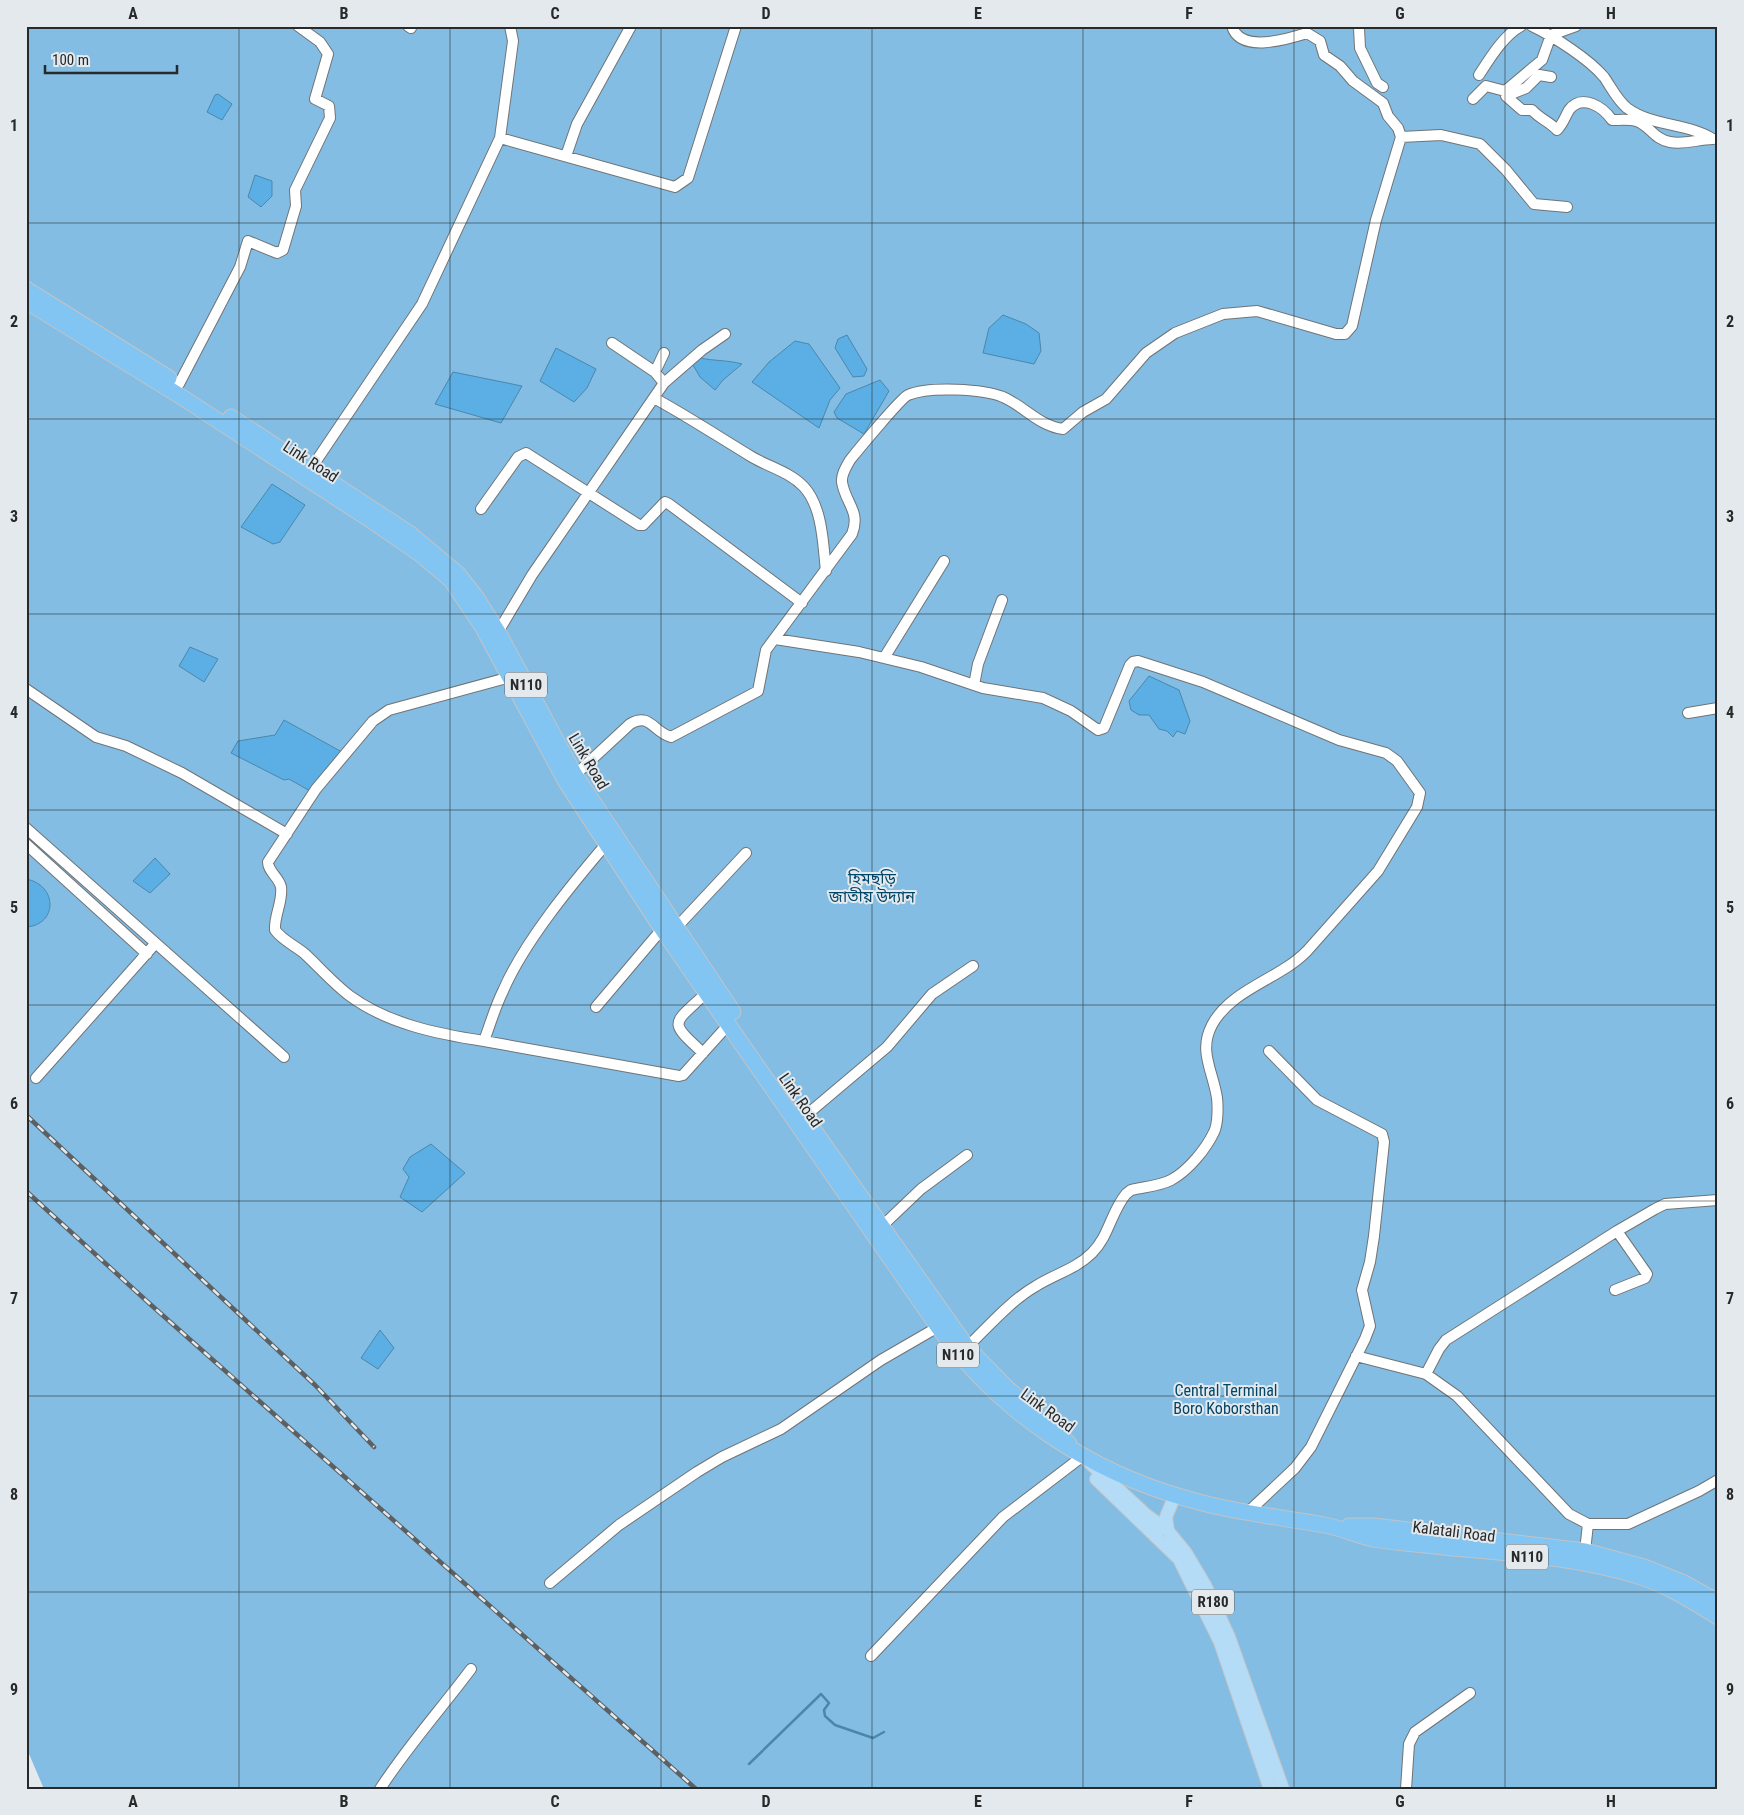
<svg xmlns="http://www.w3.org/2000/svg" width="1744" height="1815" font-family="'Roboto Condensed','Noto Sans Bengali',sans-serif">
<rect width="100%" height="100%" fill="#e3e9ec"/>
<path fill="#84bde3" d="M26,26h1692v1763h-1674l-18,-42z"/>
<path fill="#5bafe4" stroke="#4b87ac" d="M218,94l14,10 -10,16 -15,-8 8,-17z
M255,175l17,6v15l-11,11 -13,-10z
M1003,315l23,9 13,9 2,18 -7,13 -51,-11 6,-25z
M847,335l20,34 -3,7 -11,1 -18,-29 3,-9z
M795,341l14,3 31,44 -10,12 -11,28 -67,-46 17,-20z
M556,348l40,21 -9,19 -13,14 -34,-21z
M700,358c14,3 28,2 42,6l-19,16 -8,10 -15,-13 -7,-12z
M453,372l69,14 -21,37 -66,-19z
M880,380l9,11 -25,43 -27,-16 -3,-6 12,-18z
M272,484l33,21 -25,37 -7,2 -32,-17z
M190,647l28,12 -14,23 -25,-16z
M1149,676l30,14 11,31 -5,13 -8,-3 -4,6 -6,-6 -8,-2 -10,-14h-10l-8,-5 -2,-9z
M284,720l58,32 -32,39 -21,-12 -5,1 -53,-27 7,-12 37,-6z
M155,858l15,16 -20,19 -17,-12z
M26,879c32,6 32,46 0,48z
M431,1144l34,29 -43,39 -22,-15 9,-20 -6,-8 7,-12z
M380,1330l14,18 -16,21 -17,-11z"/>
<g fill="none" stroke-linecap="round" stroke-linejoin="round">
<path stroke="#4b87ac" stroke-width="2.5" d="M749,1764l72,-70 8,9 -5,7 1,6 10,9 38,13 11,-6"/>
<defs>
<path id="minor" d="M408,26l3,2
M1232,26c8,28 56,13 75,7l13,8 4,14 16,11 13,15 30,22 5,13 10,12 3,9 40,-2 39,9 26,26 28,34 33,3
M1532,26c21,10 57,33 72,51 7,10 13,23 23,31 26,19 61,15 86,31
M1359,28l1,20 17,35 6,4
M1479,75c11,-17 25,-40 42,-49
M1551,77l-12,-2 -13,13 -20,8 16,14h10c8,9 18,12 25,20 6,-6 8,-13 12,-20 13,-17 34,-3 43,10 8,0 18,-1 24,1 14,4 17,18 34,21 15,3 28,-3 43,-3
M1473,99l13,-13 19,5 37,-31 9,-25 25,-9
M500,138l13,-97 -3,-15
M566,156l11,-32 54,-98
M612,343l43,29 9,11
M655,372l9,-19
M179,384l61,-117 8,-26 29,12 6,-3 13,-44 -1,-16 35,-72 -1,-12 -14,-7 13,-45 -8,-12 -22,-16
M654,398c33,18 65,39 98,59 17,10 38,15 52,30 19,21 19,58 22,84
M308,473l114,-169 78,-166 175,49 13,-9 48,-152
M481,509l37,-52 8,-4 113,72h4l22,-23 4,2 133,99
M498,632l34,-57 132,-192 38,-33 23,-16
M775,639l84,13 62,15 62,21 60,10 28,13 27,19 6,-2 26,-63 3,-3 5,-1 65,21 136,58 47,13 11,8 23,32 -3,14 -39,64 -71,80c-27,28 -76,38 -95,74 -14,26 1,46 5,73 1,9 1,26 -3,34 -8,17 -26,39 -43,48 -11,6 -28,7 -40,10l-5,4c-15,18 -17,42 -34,59 -16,16 -37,21 -56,33 -26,15 -48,41 -69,61
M884,658l60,-97
M974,685l4,-21 24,-64
M26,689l70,48 30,9 56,27 105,61
M1688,713l30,-5
M575,775l55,-51c20,-12 23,8 41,13l87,-46 8,-41 86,-116c9,-23 -7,-31 -10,-52 -1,-7 4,-15 8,-22 8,-10 51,-62 58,-65 21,-9 75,-6 95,2 21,9 36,29 60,32l20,-17 23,-13 40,-46 29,-20 48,-19 34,-3 79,23h9l7,-8 24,-106 25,-83
M26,828l258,229
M607,843c-35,41 -83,99 -104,148 -8,16 -13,34 -19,50l195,35 4,-1 46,-51
M26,844l121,110
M675,929l71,-76
M596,1007l66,-78
M484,1041c-46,-7 -96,-17 -134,-45 -16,-12 -30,-28 -45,-42 -9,-8 -22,-13 -30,-24 -1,-15 8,-28 6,-43 -2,-10 -13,-15 -13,-25l48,-73 57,-68 16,-11 125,-34
M703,1053c-36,-33 -30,-28 3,-60
M36,1078l119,-134
M804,1117l83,-70 45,-53 41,-28
M878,1230l43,-41 46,-34
M1615,1290l30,-12 2,-4 -30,-43
M1356,1356l70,18 31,22 112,118 19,10 -3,27
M1426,1374l13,-25 7,-9 171,-109 38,-22 10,-5 53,-4
M1248,1512l47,-44 16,-21 54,-108 5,-13 -8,-36 8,-28 4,-26 10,-94 -2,-8 -65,-34 -48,-49
M1588,1524h40l71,-33 19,-11
M550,1583l69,-58 78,-53 25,-15 59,-28 100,-69 57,-33
M871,1656l132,-139 80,-61
M380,1789c27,-42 61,-80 91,-120
M1406,1789l3,-45 6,-12 55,-39"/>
<path id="major" d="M1090,1463l55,51 23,17 18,22 19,32 24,52 54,152
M1096,1479l83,80 41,83 50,147
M1168,1531l-2,-14 9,-22"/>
<path id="highway" d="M26,289l143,89
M26,301l151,93 198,129 45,31 31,26 31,46 84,156 96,147 276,398c60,84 151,145 250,172 44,13 91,18 136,26 17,3 33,10 49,14 17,3 35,4 52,6 71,8 147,10 216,32 28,9 52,25 77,40
M231,417l178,116 49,41 18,23 22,35 77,143 158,237
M801,1112l166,235 41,42 45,36 16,19
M1349,1526h25l211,25 59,16 40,16 34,19"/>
</defs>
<use href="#minor" stroke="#6f7477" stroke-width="12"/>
<use href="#major" stroke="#c3c3c3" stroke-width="14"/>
<use href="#highway" stroke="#c3c3c3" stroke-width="17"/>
<use href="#minor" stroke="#fff" stroke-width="10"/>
<use href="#major" stroke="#b4dcf7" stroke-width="12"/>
<use href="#highway" stroke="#82c5f2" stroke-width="15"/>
<defs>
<path id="rail" d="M26,1115l289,270 59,62
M26,1191l124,113 546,485"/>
</defs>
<use href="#rail" stroke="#5d6062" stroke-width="4.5"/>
<use href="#rail" stroke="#e3e9ec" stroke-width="2.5" stroke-dasharray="8" stroke-linecap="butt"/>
</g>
<path fill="none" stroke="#27292a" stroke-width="1" stroke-opacity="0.55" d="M239,26v1763M450,26v1763M661,26v1763M872,26v1763M1083,26v1763M1294,26v1763M1505,26v1763M26,223h1692M26,419h1692M26,614h1692M26,810h1692M26,1005h1692M26,1201h1692M26,1396h1692M26,1592h1692"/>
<g text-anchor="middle" stroke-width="4" stroke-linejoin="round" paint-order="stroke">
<g fill="#e3e9ec" stroke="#5f6364" stroke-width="1">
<rect x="505" y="672.5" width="42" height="25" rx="4"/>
<rect x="937" y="1342.5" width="42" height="25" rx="4"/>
<rect x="1506" y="1544.5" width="42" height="25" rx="4"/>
<rect x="1192" y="1589.5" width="42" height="25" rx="4"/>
</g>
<g font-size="15" font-weight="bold" fill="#27292a">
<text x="526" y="690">N110</text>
<text x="958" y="1360">N110</text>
<text x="1527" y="1562">N110</text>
<text x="1213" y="1607">R180</text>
</g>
<g font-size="16" fill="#27292a" stroke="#e3e9ec">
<text transform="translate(311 461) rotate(33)" y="6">Link Road</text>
<text transform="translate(589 761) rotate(59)" y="6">Link Road</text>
<text transform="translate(801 1100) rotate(55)" y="6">Link Road</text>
<text transform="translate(1048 1410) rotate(36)" y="6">Link Road</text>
<text transform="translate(1454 1531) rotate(7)" y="6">Kalatali Road</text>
</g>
<g font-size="16" fill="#004669" stroke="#e3e9ec">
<text x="872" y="884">হিমছড়ি<tspan x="872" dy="18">জাতীয় উদ্যান</tspan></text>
<text x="1226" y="1396">Central Terminal<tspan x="1226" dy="18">Boro Koborsthan</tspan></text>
</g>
</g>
<rect width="1744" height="1815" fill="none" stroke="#e3e9ec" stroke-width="55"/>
<path d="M45 65v8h132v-8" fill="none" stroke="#27292a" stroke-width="2.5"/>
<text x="52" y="65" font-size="15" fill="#27292a" stroke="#e3e9ec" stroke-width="4" paint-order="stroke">100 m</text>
<rect x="28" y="28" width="1688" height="1760" fill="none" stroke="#27292a" stroke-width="2"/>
<g font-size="16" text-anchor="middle" font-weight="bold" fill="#27292a">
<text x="133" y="19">A</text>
<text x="344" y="19">B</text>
<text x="555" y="19">C</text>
<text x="766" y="19">D</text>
<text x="978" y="19">E</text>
<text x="1189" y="19">F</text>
<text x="1400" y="19">G</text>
<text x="1611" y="19">H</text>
<text x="14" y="131">1</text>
<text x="1730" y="131">1</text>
<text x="14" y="327">2</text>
<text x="1730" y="327">2</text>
<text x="14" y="522">3</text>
<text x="1730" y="522">3</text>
<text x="14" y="718">4</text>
<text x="1730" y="718">4</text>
<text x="14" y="913">5</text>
<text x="1730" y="913">5</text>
<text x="14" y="1109">6</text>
<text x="1730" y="1109">6</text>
<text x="14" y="1304">7</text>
<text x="1730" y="1304">7</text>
<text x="14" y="1500">8</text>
<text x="1730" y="1500">8</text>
<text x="14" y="1695">9</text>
<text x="1730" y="1695">9</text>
<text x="133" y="1807">A</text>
<text x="344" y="1807">B</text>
<text x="555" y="1807">C</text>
<text x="766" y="1807">D</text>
<text x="978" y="1807">E</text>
<text x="1189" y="1807">F</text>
<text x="1400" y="1807">G</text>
<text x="1611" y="1807">H</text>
</g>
</svg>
